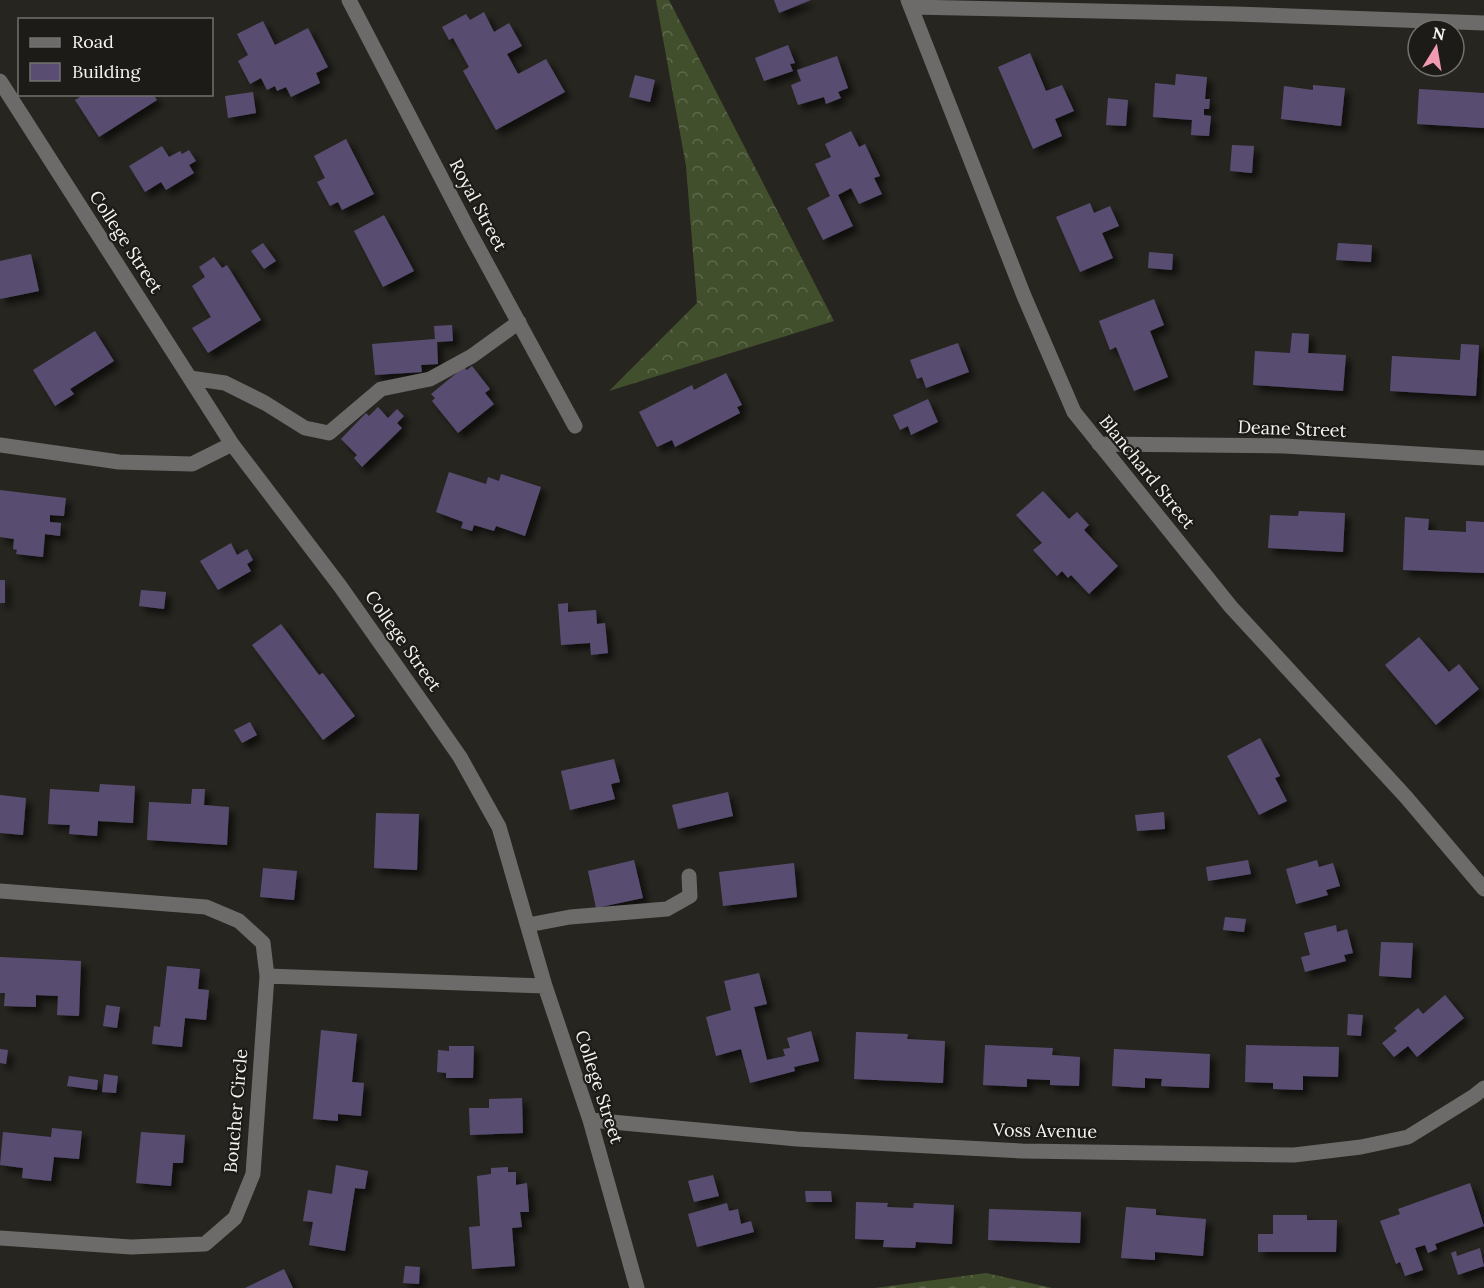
<svg xmlns="http://www.w3.org/2000/svg" width="1484" height="1288" font-family="Lora,serif">
<defs>
<pattern id="forest-crowns" width="20" height="18" patternUnits="userSpaceOnUse" patternTransform="scale(1.5)"><rect width="20" height="18" fill="#424f2d"/><path d="M2 6a3 3 0 1 1 6 0M12 15a3 3 0 1 1 6 0" fill="none" stroke="#5e694c"/></pattern>
<filter id="shadow"><feDropShadow dx="5.5" dy="5.5" stdDeviation="3" flood-color="#0009"/></filter>
</defs>
<rect width="100%" height="100%" fill="#262520"/>
<path fill="url(#forest-crowns)" d="M656,0h13l165,321 -225,70 88,-88 -11,-137z
M986,1273l66,15h-177z"/>
<path fill="#594e71" filter="url(#shadow)" d="M774,0h37l-32,13z
M484,12l10,20 15,-9 13,23 -15,8 11,20 28,-15 19,33 -69,38 -33,-59 6,-4 -16,-29 -4,2 -7,-13 24,-13 4,6z
M263,21l12,24 33,-17 20,39 -12,6 4,10 -29,14 -5,-10 -9,4 -2,-5 -8,4 -6,-12 -11,6 -12,-23 10,-6 -11,-21z
M788,45l7,18 -5,1 3,7 -29,10 -9,-23z
M1030,53l16,38 16,-6 12,26 -19,8 7,17 -29,13 -35,-82z
M837,56l11,32 -10,4 3,6 -15,6 -2,-7 -26,8 -7,-20 10,-4 -4,-11z
M1176,74l31,3 -2,22h5l-1,10h-5v6l7,1 -2,20 -18,-1 1,-15 -39,-3 2,-34 20,2z
M635,75l20,5 -5,22 -21,-5z
M1313,85l32,3 -4,38 -60,-7 3,-33 29,4z
M1419,89l65,4v35l-67,-4z
M253,92l3,21 -28,5 -3,-22z
M85,94h68l4,6 -58,37 -24,-37z
M1108,98l20,2 -2,26 -20,-1z
M851,131l8,16 6,-3 15,32 -6,2 8,16 -23,10 -8,-16 -13,7 15,31 -30,14 -16,-32 23,-12 -15,-32 16,-7 -6,-13z
M346,139l28,55 -32,16 -4,-8 -8,4 -13,-24 8,-4 -11,-22z
M1232,145l22,1 -2,27 -22,-2z
M162,146l7,11 11,-6 2,3 7,-4 7,11 -7,4 5,8 -28,17 -5,-8 -16,10 -16,-26z
M1090,203l4,10 16,-7 9,20 -17,7 11,25 -33,14 -24,-55z
M384,215l30,56 -31,16 -29,-56z
M263,243l13,18 -12,8 -13,-18z
M1338,243l34,2 -1,17 -35,-2z
M1149,252l24,2 -1,16 -24,-2z
M31,254l8,37 -39,8v-38z
M214,257l8,11 5,-3 34,55 -53,33 -16,-25 19,-11 -19,-31 13,-9 -6,-10z
M1154,299l10,26 -14,6 18,46 -34,14 -18,-44 -6,3 -11,-29z
M452,325l1,16 -16,1 1,22 -17,1 1,7 -47,3 -3,-31 63,-5 -1,-13z
M95,331l19,30 -44,28 4,5 -19,12 -22,-36z
M1292,333l17,1 -1,19 38,2 -3,36 -90,-6 2,-34 35,2z
M958,343l11,29 -43,16 -4,-11 -5,2 -7,-19z
M1461,344l18,1 -3,51 -86,-5 2,-35 68,4z
M472,366l18,23 -5,4 9,11 -36,29 -26,-32 3,-3 -4,-4 33,-27 3,3z
M726,373l16,32 -5,2 3,6 -65,34 -3,-7 -15,7 -18,-35 53,-27 2,5z
M928,399l10,23 -27,13 -3,-9 -8,4 -7,-15z
M378,407l10,11 9,-9 7,7 -7,7 5,5 -40,39 -8,-9 3,-3 -16,-16 25,-26 3,3z
M449,472l37,12 2,-7 11,4 2,-7 40,13 -16,49 -29,-10 -2,5 -20,-6 -2,6 -11,-3 2,-6 -27,-10z
M0,490l66,8 -2,18 -14,-1v7l11,1 -1,13 -15,-2 -2,23 -27,-3 1,-4 -4,-1 1,-10 -14,-2z
M1043,491l26,28 8,-7 12,13 -5,5 34,36 -29,28 -18,-19 -3,3 -6,-7 -5,5 -24,-26 9,-7 -26,-28z
M1299,511l46,2 -2,39 -75,-4 2,-33 28,1z
M1405,517l24,2 -1,11 38,2v-11l18,1v51l-81,-3z
M231,543l6,12 10,-6 6,11 -6,4 4,7 -33,19 -18,-29z
M0,580h5v23h-5z
M141,590l25,2 -2,17 -25,-3z
M568,603v9l28,-2 1,14 8,-1 3,30 -17,2 -1,-12 -29,2 -3,-41z
M281,624l38,51 4,-2 32,43 -32,24 -71,-95z
M1419,637l30,35 10,-8 20,25 -43,36 -51,-60z
M250,722l7,13 -15,8 -8,-13z
M1260,738l20,38 -5,2 12,23 -28,14 -32,-59z
M614,759l6,23 -9,2 4,15 -45,11 -9,-39z
M100,784l35,2 -2,37 -35,-2 -1,15 -28,-2 1,-9 -22,-1 2,-35 49,3z
M192,789h13l-1,16 25,2 -2,38 -80,-5 2,-38 42,2z
M728,792l5,24 -55,13 -6,-24z
M0,795l26,3 -3,37 -23,-2z
M1164,812l1,17 -28,2 -2,-16z
M376,813l43,1 -2,56 -43,-2z
M634,860l9,38 -47,10 -8,-37z
M1248,860l3,14 -43,7 -2,-14z
M1317,860l2,7 14,-4 7,23 -14,4 2,5 -32,9 -10,-35z
M794,863l3,34 -74,9 -4,-34z
M263,868l34,3 -3,29 -34,-3z
M1225,917l21,2 -2,13 -21,-2z
M1336,925l1,7 10,-3 6,24 -9,2 2,6 -41,11 -4,-15 9,-2 -6,-22z
M1381,942l32,1 -2,35 -32,-2z
M0,957l81,4 -2,55 -22,-1 1,-19 -22,-1v12l-32,-1 1,-13h-5z
M167,966l33,3 -2,20 11,1 -3,30 -21,-2 -3,29 -30,-3 2,-18 6,1z
M759,973l8,31 -13,3 13,53 18,-4 -2,-7 7,-1 -3,-10 24,-7 8,30 -25,6 1,4 -45,12 -9,-34 -25,7 -10,-39 25,-7 -7,-29z
M1445,995l19,23 -47,39 -9,-11 -14,11 -12,-14 15,-12 -3,-3 24,-20 5,6z
M106,1005l14,2 -3,21 -14,-2z
M1348,1014l15,1 -2,21 -14,-1z
M321,1030l36,4 -5,48 12,1 -3,33 -23,-2v7l-25,-2z
M856,1032l52,2 -1,5 38,2 -2,42 -89,-4z
M985,1045l68,3 -1,7 28,2 -1,29 -29,-1v-5l-23,-1v8l-44,-2z
M1246,1045l93,2 -1,30 -35,-1v14l-30,-1v-6l-28,-1z
M449,1046h25l-1,32h-27v-5l-9,-1 1,-22 11,1z
M0,1049l8,1 -2,14 -6,-1z
M1114,1049l96,5 -1,34 -48,-2 1,-7 -17,-1v10l-33,-2z
M104,1074l14,2 -2,17 -14,-1z
M69,1076l29,4 -1,10 -30,-4z
M522,1098l1,35 -53,2 -1,-27h20v-9z
M52,1128l30,3 -3,28 -25,-2 -3,24 -29,-3 1,-10 -23,-3 3,-33 48,5z
M141,1132l44,3 -2,28h-10l-2,23 -35,-3z
M336,1165l32,6 -3,18 -10,-1 -10,63 -36,-6 4,-23 -10,-1 5,-31 24,4z
M508,1167v5h8v13l11,-2 2,29h-9l2,15 -10,1 3,38 -43,3 -3,-42 11,-1 -3,-50 14,-2v-6z
M713,1175l6,21 -25,6 -6,-21z
M1470,1183l14,43 -49,18 2,5 -9,4 -3,-8 -10,3 8,22 -18,6 -5,-14 -4,2 -16,-43 20,-7 -2,-5z
M805,1191h26l1,11h-26z
M856,1202l32,1 -1,4 26,1 1,-5 40,2 -2,39 -36,-2 -1,6 -32,-1 1,-7 -29,-1z
M727,1203l2,8 9,-2 3,15 10,-3 3,11 -57,15 -9,-33z
M1126,1207l30,2v6l50,4 -3,37 -48,-4v8l-34,-2z
M989,1209l92,3 -1,31 -92,-3z
M1273,1215h34v5h30l-1,32h-78v-18h15z
M1480,1248l4,18 -26,9 -7,-22 5,-2 1,5z
M405,1266l15,1 -1,17 -16,-1z
M284,1269l9,19h-48z"/>
<g fill="none" stroke-linecap="round" stroke-linejoin="round">
<path stroke="#6c6b69" stroke-width="15" d="M349,0l121,233 105,193
M908,0l116,296 50,116 157,195 175,190 78,92
M911,7l324,7 249,9
M0,81l232,363 108,142 88,125 32,46 39,70 46,159 45,134 47,168
M190,378l35,5 40,20 40,25 24,5 52,-44 49,-10 42,-23 47,-34
M1099,444l186,2 199,12
M0,445l119,17 73,2 40,-20
M0,891l206,16 33,14 24,22 4,33 -14,198 -18,44 -30,26 -74,3 -131,-9
M528,925l42,-8 97,-8 23,-13 -1,-20
M267,976l278,10
M590,1120l207,19 225,12 272,4 67,-8 47,-10 66,-41 10,-8"/>
</g>
<g text-anchor="middle" stroke-width="4.5" stroke-linejoin="round" paint-order="stroke">
<g font-size="18" fill="#f5f4f1" stroke="#1d1b17">
<text transform="translate(478 205) rotate(62)" y="6">Royal Street</text>
<text transform="translate(126 242) rotate(57)" y="6">College Street</text>
<text transform="translate(1292 429) rotate(2)" y="6">Deane Street</text>
<text transform="translate(1147 472) rotate(51)" y="6">Blanchard Street</text>
<text transform="translate(403 641) rotate(55)" y="6">College Street</text>
<text transform="translate(599 1087) rotate(72)" y="6">College Street</text>
<text transform="translate(236 1111) rotate(-85)" y="6">Boucher Circle</text>
<text transform="translate(1045 1131) rotate(1)" y="6">Voss Avenue</text>
</g>
</g>
<rect x="18" y="18" width="195" height="78" fill="#1d1b17" stroke="#73726e" stroke-width="1.5"/>
<rect x="30" y="38" width="30" height="9" fill="#6c6b69" stroke="#73726e" stroke-width="1.5"/>
<text x="72" y="48" font-size="18" fill="#f5f4f1">Road</text>
<rect x="30" y="63" width="30" height="18" fill="#594e71" stroke="#73726e" stroke-width="1.5"/>
<text x="72" y="78" font-size="18" fill="#f5f4f1">Building</text>
<g transform="translate(1436 48) rotate(11)"><circle r="28" fill="#1d1b17" stroke="#73726e" stroke-width="1.5"/>
<path d="M0-4.5L10 22L0 15L-10 22Z" fill="#f19ab1"/>
<text y="-9" font-size="16" font-weight="bold" text-anchor="middle" fill="#f5f4f1">N</text>
</g>
</svg>
